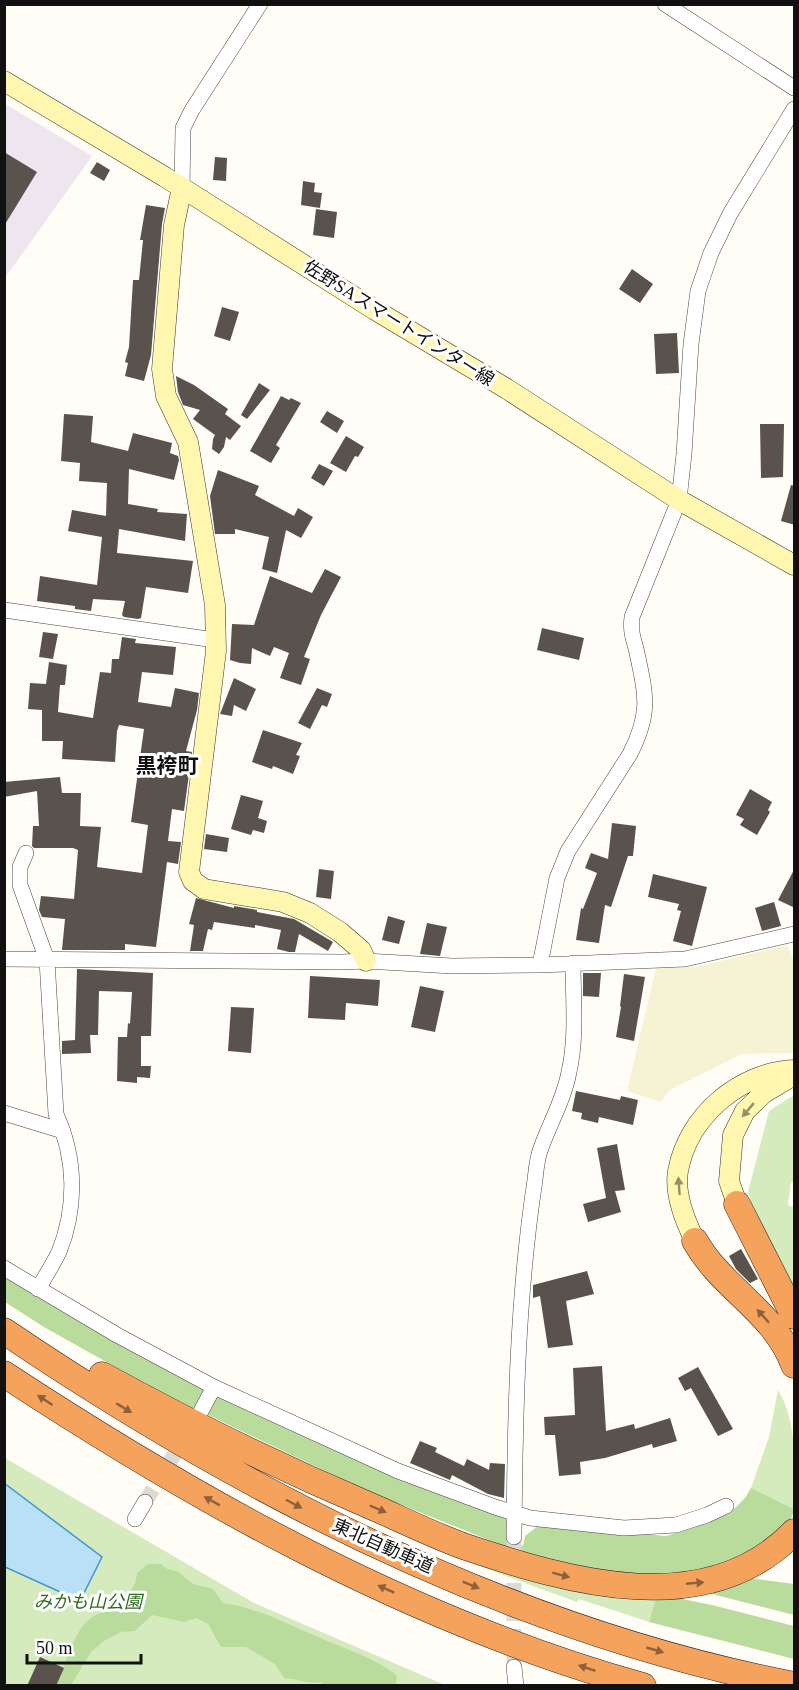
<svg xmlns="http://www.w3.org/2000/svg" width="799" height="1690" font-family="'Times New Roman','Noto Sans JP',serif">
<rect width="100%" height="100%" fill="#fffdf5"/>
<path fill="#eee6ef" d="M5,104l87,52 -87,122z"/>
<path fill="#f6f3d4" d="M787,945l7,15v93l-52,1 -71,35 -11,13 -33,-11 29,-123 40,-1z"/>
<path fill="#d5ebbd" d="M794,1095v87h-3l-3,23 6,2v87l-38,-74 -8,-28 21,-81z
M778,1390c21,35 16,80 16,119l-43,-21 18,-51z
M5,1458l249,145 191,82 -440,1z
M331,1502l326,92 -8,28 -70,-23 -2,3c-84,-29 -165,-63 -246,-100z"/>
<path fill="#b9dc9c" d="M4,1276l169,95 336,146 2,24 12,5 2,-10 13,-10 6,-1 122,11 30,-9 34,-14 15,-15 6,-10 43,21v2l-8,19 -31,29 -92,20 -74,-7 -58,-15 -164,-66 -209,-100 -114,-64 -39,-25z
M148,1564h13l6,5 10,2 16,13 20,5 10,14c37,5 70,24 104,38 20,8 56,21 70,35l-1,10 -72,-1 -3,-3c-13,2 -24,-3 -37,-4l-9,-14 -29,-17h-25l-13,-23 -12,-6 -12,4 -32,-7 -17,16 -14,1 -17,9 -13,11 -20,33 -18,1c21,-31 19,-76 66,-76 6,-15 17,-21 18,-37z
M748,1578l46,6v31l-94,-24z
M657,1594l55,11 82,21v33l-145,-37z"/>
<path fill="#b9e0f7" stroke="#3f96cf" stroke-width="1.5" d="M4,1483l98,74 -22,44 -75,-34z"/>
<path fill="#5a524d" d="M4,152l33,20 -33,54z
M215,157l12,1 -1,23 -13,-1z
M97,162l13,8 -6,11 -14,-8z
M303,181l12,2 -1,9 8,1 -2,15 -19,-3z
M146,205l19,3 -3,16 -11,131 -7,26 -19,-5 3,-13 -3,-1 4,-15 4,-67h6l4,-40h-3z
M316,209l21,3 -3,26 -21,-3z
M632,269l21,15 -13,19 -21,-14z
M222,307l17,5 -9,29 -16,-5z
M677,333l2,40 -23,1 -2,-40z
M176,376l18,9 34,24 -3,5 16,12 -11,14 -4,-3 -2,10 -5,7 -7,-5 1,-10 2,-4 -22,-16 7,-9 -17,-5 -5,-13z
M259,383l11,7 -23,29 -6,-4z
M281,396l8,4 2,-2 10,5 -25,42 4,3 -9,15 -21,-12z
M327,411l17,10 -7,12 -17,-11z
M64,414l29,2 -2,26 37,9 5,-18 39,10 -2,10 8,3 1,4 -5,20 -45,-11 -1,35 30,5 -1,3 30,2 -2,27 -66,-12 -2,24 76,8 -5,32 -42,-6 -5,31 -3,1 -14,-2 -2,-2 3,-14 -32,-2 -2,12 -16,-2v-3l-38,-5 3,-25 57,9 5,-48 -34,-6 4,-21 34,6 1,-33 -28,-2 1,-18 -19,-2z
M760,424h24l-1,53 -22,1z
M346,436l18,11 -6,10 -3,-1 -9,16 -16,-9z
M319,464l14,7 -9,15 -13,-8z
M218,470l41,16 -4,9 39,21 4,-8 15,9 -12,21 -15,-8 -9,43 -15,-4 7,-32 -34,-8v5h-20l-5,-38z
M791,485l4,1v39l-14,-4z
M325,569l16,8 -20,38 -17,42 6,2 -9,26 -21,-7 9,-25 -15,-6 -4,9 -18,-8 -1,16 -11,-1 -10,-3 2,-36 22,1 16,-49 42,17z
M542,628l42,10 -5,22 -42,-10z
M43,632l15,2 -5,25 -14,-2z
M122,637l14,2 -1,4 41,4 -3,28 -31,-3 -4,30 33,5 4,-19 24,5 -2,17 -11,41 6,1 -8,59 -12,-2 -4,32 13,1 -3,22 -11,-2 -11,85 -31,-3v6h-63l3,-31 -23,-2 -3,-7 2,-14 33,3 4,-49 -5,-2h-39l-2,-2 1,-20h6l-2,-35 -33,6v-15l56,-5 2,16h19l-1,33 21,1 -4,40 45,6 6,-48 -17,-3 13,-93 -25,-4 -2,6 -2,31 -53,-3 1,-18h-21v-31l-14,-1 2,-26 16,1 3,-22 18,3 -2,20h-5l-2,27 35,6 7,-46 11,1 1,-14h7z
M234,678l22,11 -10,22 -12,-6 -2,11 -12,-2z
M317,688l15,6 -5,13 -5,-2 -12,24 -12,-6z
M263,730l39,13 -6,12 4,1 -7,18 -20,-8 -1,3 -20,-7z
M750,789l22,13 -4,8 2,2 -13,23 -17,-10 4,-6 -8,-4z
M241,795l22,6 -5,17 9,3 -3,12 -11,-3 -2,5 -20,-6z
M612,823l24,3 -3,30h-5l-17,51 -6,-2 -6,38 -23,-3 5,-32 2,1 14,-36 -12,-5 6,-15 17,6z
M206,834l23,4 -2,14 -23,-3z
M795,868v40l-17,-8z
M319,869l15,2 -3,28 -15,-2z
M653,874l54,13 -15,59 -19,-5 8,-30 -4,-1 2,-6 -31,-7z
M196,898l38,10v-2l23,4v2l37,7 39,23 -5,9 -29,-17 -4,18h-6l-12,-3 4,-19 -26,-5v3l-41,-6 -2,8 -4,-1 -5,22h-13l4,-26 -5,-1z
M774,902l7,24 -19,5 -7,-23z
M388,916l17,5 -6,23 -17,-4z
M427,923l20,4 -7,29 -20,-2z
M77,969l76,4 -2,63h-10v30h10l-1,12 -13,-1v6l-20,-2 1,-44h9l1,-14 2,1 2,-32 -33,-1 -1,44h-8l1,18 -29,1v-13l13,-1z
M583,973h18l-2,24 -16,-1z
M624,974l21,3 -11,64 -18,-4 5,-30 -1,-1z
M310,976l70,4 -2,26 -32,-3 -1,17 -37,-2z
M420,986l24,5 -9,41 -24,-5z
M231,1007l23,1 -3,45 -23,-2z
M576,1091l44,9 1,-4 17,4 -5,25 -34,-8 -1,6 -17,-4 1,-6 -10,-2z
M617,1144l8,46 -10,1 6,21 -33,10 -5,-18 23,-6 -9,-50z
M741,1249l17,30 -8,4 -14,-14 -7,-13z
M587,1271l7,23 -28,7 7,44 -25,3 -8,-52 -7,2v-13z
M602,1366l4,65 28,-7 1,5 35,-11 7,23 -24,7 -1,-4 -47,14 -25,4 1,12 -22,2 -4,-41h-10l-1,-18 31,-2 -2,-47z
M698,1367l35,62 -15,7 -27,-48 -6,3 -7,-13z
M420,1441l17,7 -2,4 29,14 3,-7 22,11 1,-7 15,1 -1,34 -16,-4 -36,-19 -2,5 -40,-17z
M40,1657l24,11 -8,18h-29z"/>
<g fill="none" stroke-linecap="round" stroke-linejoin="round">
<path stroke="#dbdad3" stroke-width="15" stroke-dasharray="15 8" stroke-linecap="butt" d="M145,1502l41,-66
M514,1667v-130"/>
<defs>
<path id="street" d="M665,4l129,84
M182,188l1,-60 9,-18 68,-106
M4,610l211,30
M26,853l-6,14v18l27,75 9,154c20,44 21,93 3,138 -6,12 -14,25 -21,37
M4,959l338,3 24,-1 86,5 88,-1 145,-6 109,-25
M540,965l17,-87 11,-27 62,-97c21,-41 16,-59 7,-101 -3,-14 -7,-20 -5,-36l47,-117 5,-46 7,-110 7,-53 13,-38 19,-39 64,-105
M4,1113l59,18
M4,1268l113,67 97,52 184,84 97,36 35,11 94,10 52,-3 31,-10 19,-9
M200,1413l14,-26
M135,1519l10,-17
M514,1537c1,-119 3,-239 21,-357 1,-10 2,-22 6,-32 9,-25 23,-49 28,-76 8,-35 4,-73 4,-109
M514,1667l2,19"/>
<path id="secondary" d="M4,81l161,96 210,133 132,79 172,111 115,65
M182,188l-8,37 -12,144 4,27 22,46 27,163 1,46 -27,221 4,9 11,8 79,13 27,11 30,19 21,18 5,11
M737,1204l-8,-23 4,-46 12,-24 19,-18 30,-18
M695,1241c-10,-20 -21,-47 -17,-70 10,-55 62,-99 116,-101"/>
<path id="highway" d="M737,1204l57,112
M695,1241c27,48 80,71 99,124
M4,1331c238,161 507,299 790,354
M4,1374c198,130 410,248 639,312
M102,1375c87,48 173,90 264,129 33,14 66,31 100,43 104,35 241,75 328,-15"/>
</defs>
<use href="#street" stroke="#444" stroke-width="16"/>
<use href="#secondary" stroke="#333" stroke-width="21"/>
<use href="#highway" stroke="#222" stroke-width="27"/>
<use href="#street" stroke="#fff" stroke-width="15"/>
<use href="#secondary" stroke="#fff6b0" stroke-width="20"/>
<use href="#highway" stroke="#f5a25d" stroke-width="26"/>
</g>
<defs><path id="oneway-solid" d="M-6-.8H1V-3.2L6.5 0L1 3.2V.8H-6Z" transform="scale(1.5)"/></defs>
<g fill="#948f68">
<use href="#oneway-solid" transform="translate(748 1110) rotate(130)"/>
<use href="#oneway-solid" transform="translate(679 1186) rotate(-94)"/>
</g>
<g fill="#8e613b">
<use href="#oneway-solid" transform="translate(763 1316) rotate(-132)"/>
<use href="#oneway-solid" transform="translate(45 1400) rotate(-147)"/>
<use href="#oneway-solid" transform="translate(124 1408) rotate(31)"/>
<use href="#oneway-solid" transform="translate(212 1501) rotate(-151)"/>
<use href="#oneway-solid" transform="translate(294 1504) rotate(28)"/>
<use href="#oneway-solid" transform="translate(378 1509) rotate(23)"/>
<use href="#oneway-solid" transform="translate(561 1575) rotate(15)"/>
<use href="#oneway-solid" transform="translate(695 1583) rotate(-5)"/>
<use href="#oneway-solid" transform="translate(471 1585) rotate(22)"/>
<use href="#oneway-solid" transform="translate(386 1589) rotate(-156)"/>
<use href="#oneway-solid" transform="translate(655 1650) rotate(16)"/>
<use href="#oneway-solid" transform="translate(587 1668) rotate(-162)"/>
</g>
<g text-anchor="middle" stroke-width="6" stroke-linejoin="round" paint-order="stroke">
<g font-size="18" fill="#111" stroke="#fff">
<text transform="translate(399 323) rotate(32)" y="6">佐野SAスマートインター線</text>
<text transform="translate(383 1546) rotate(24)" y="6">東北自動車道</text>
</g>
<g font-size="18" font-style="italic" fill="#2f6b1f" stroke="#fff">
<text x="88" y="1608">みかも山公園</text>
</g>
<g font-size="21" font-weight="bold" fill="#111" stroke="#fff">
<text x="167" y="773">黒袴町</text>
</g>
</g>
<rect width="799" height="1690" fill="none" stroke="#111111" stroke-width="12"/>
<path d="M27 1654v9h114v-9" fill="none" stroke="#111111" stroke-width="3"/>
<text x="36" y="1654" font-size="18" fill="#111111" stroke="#ffffff" stroke-width="4.5" paint-order="stroke">50 m</text>
</svg>
